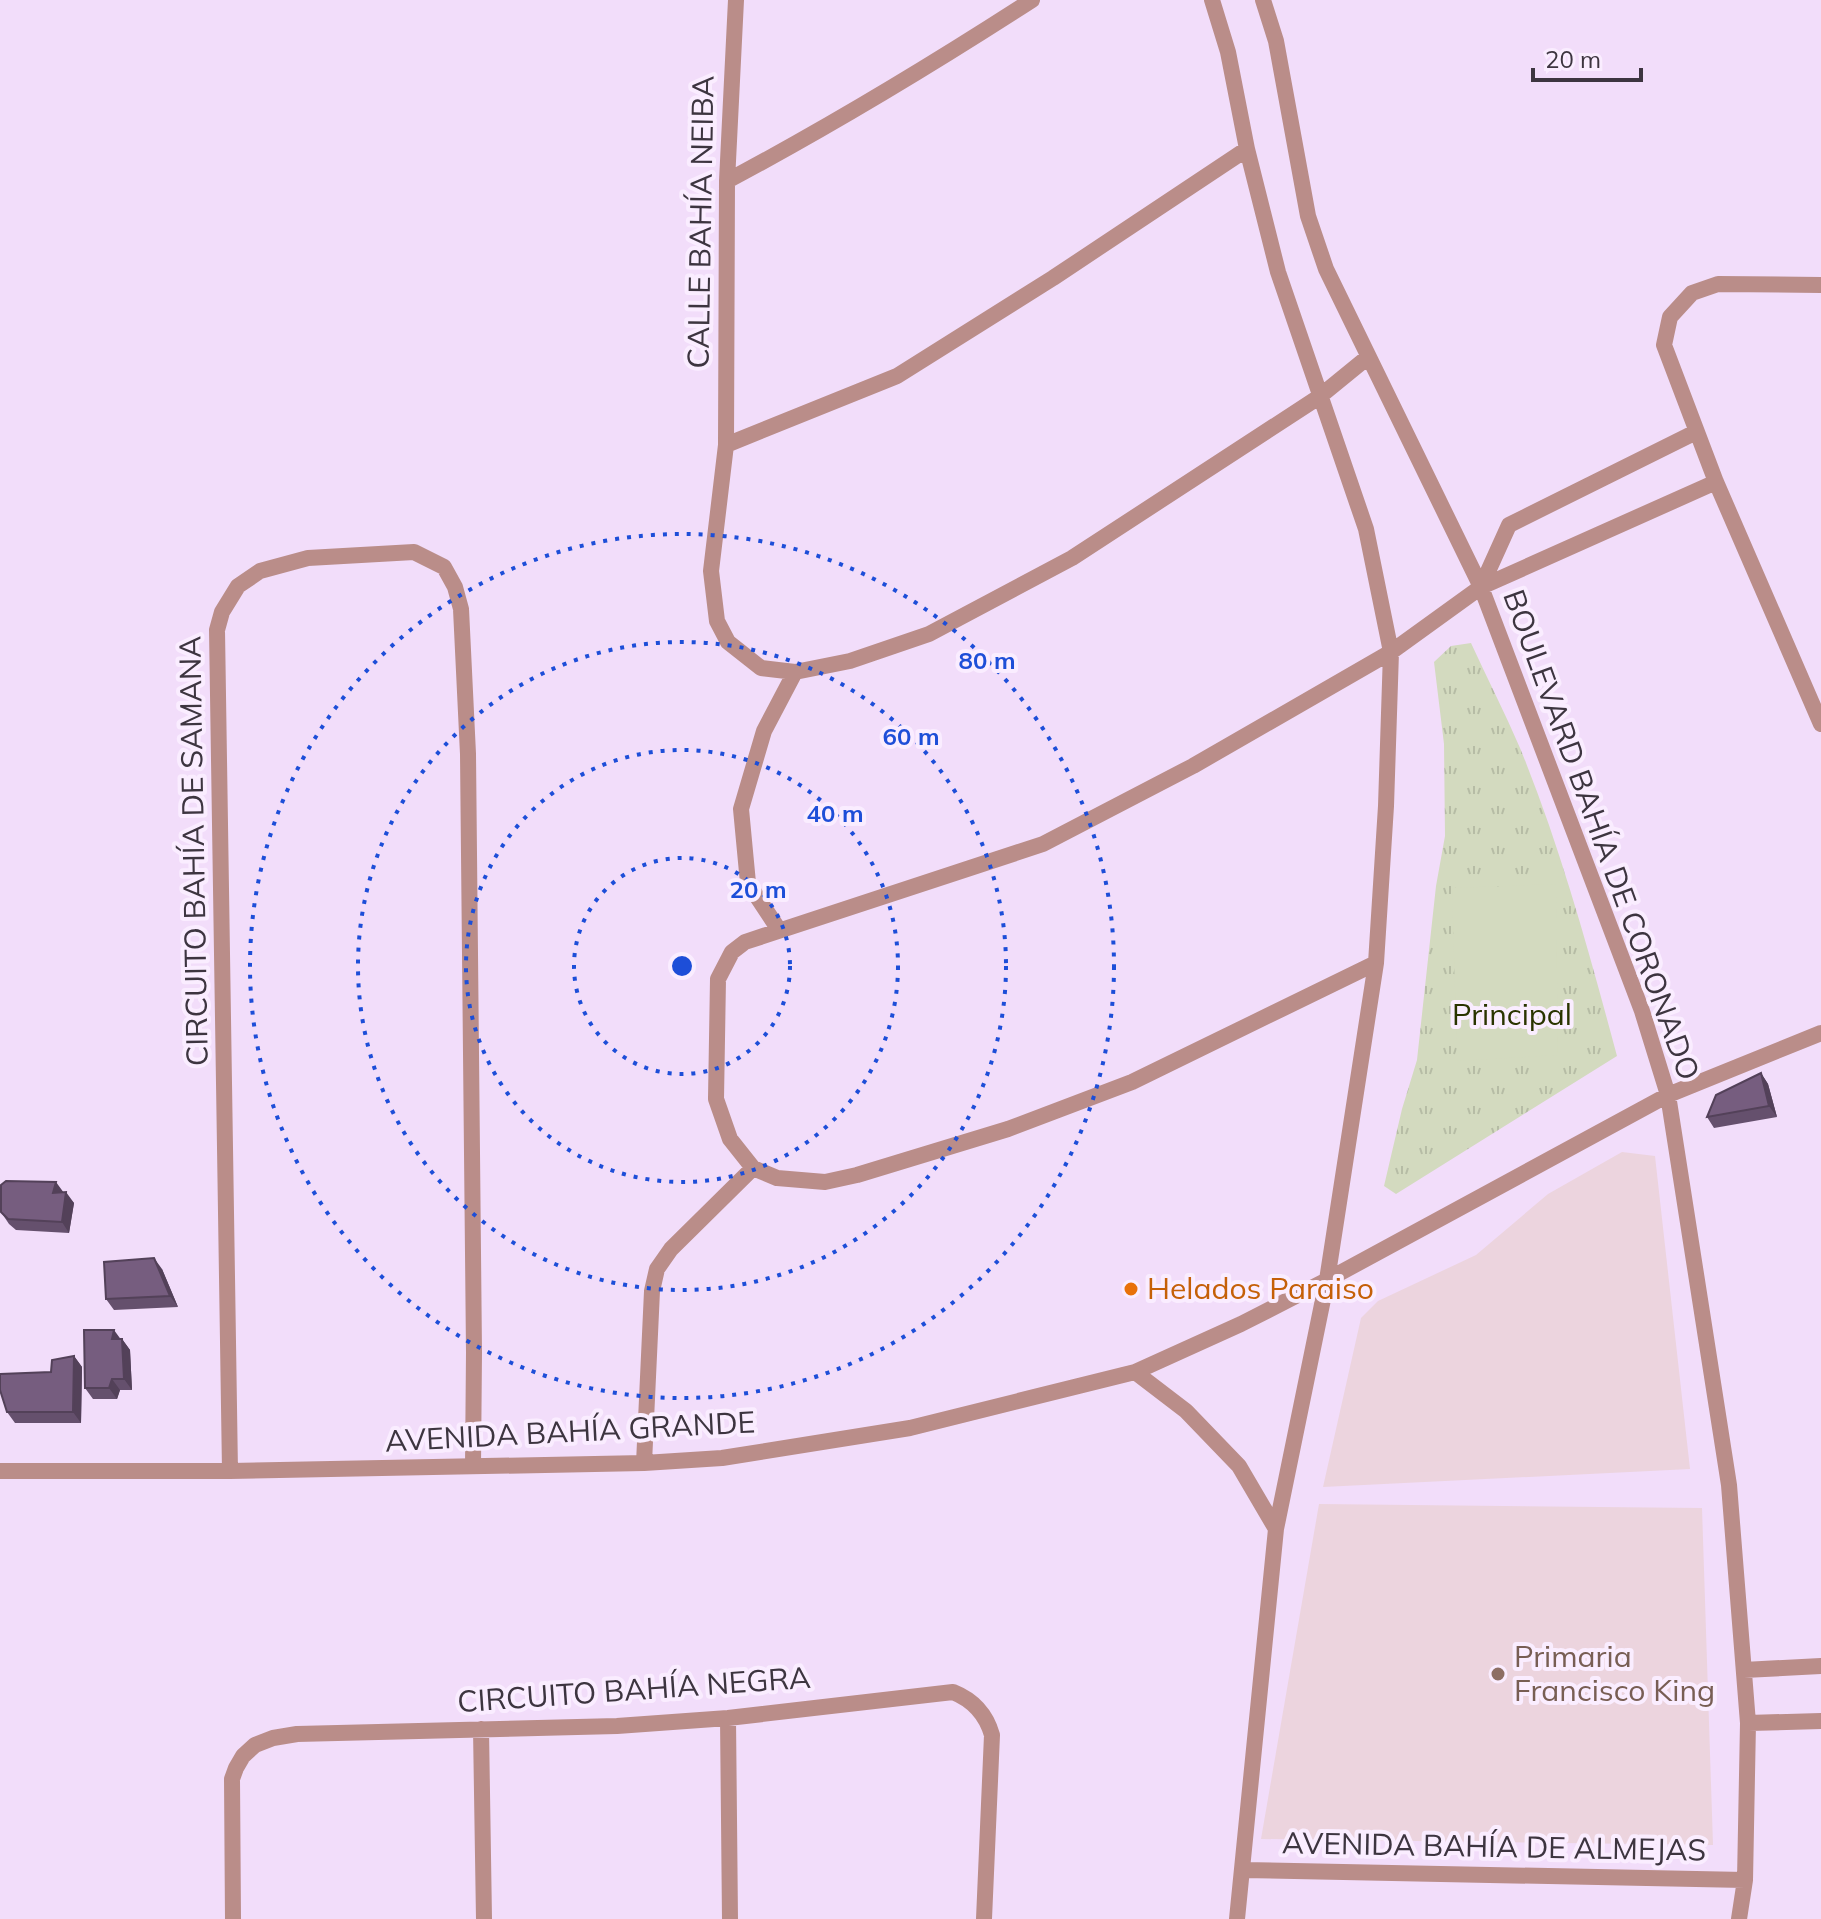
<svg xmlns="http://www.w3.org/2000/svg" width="1821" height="1919" font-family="Mulish,sans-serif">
<defs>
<pattern id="grass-tufts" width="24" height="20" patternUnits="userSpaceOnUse" patternTransform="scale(2)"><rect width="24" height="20" fill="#d3dabf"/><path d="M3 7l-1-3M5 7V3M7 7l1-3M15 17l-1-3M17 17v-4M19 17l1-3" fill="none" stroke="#b6bca5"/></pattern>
</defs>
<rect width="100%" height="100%" fill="#f2ddfa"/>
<path fill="#ecd4de" d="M1622,1152l33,4 35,313 -367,18 38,-169 17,-17 98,-46 72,-61z
M1319,1504l383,4 11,337 -452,-6z"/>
<path fill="url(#grass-tufts)" d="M1471,643c16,35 34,70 49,105 41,100 69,204 97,308l-221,138 -12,-8 18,-77 15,-49 19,-174 9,-50 -1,-92 -10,-82 17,-16z"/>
<path fill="#d3dabf" d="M1556,884l2,171 -101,6 -5,-173z"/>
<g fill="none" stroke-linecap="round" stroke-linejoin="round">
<path stroke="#ba8d89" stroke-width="16" d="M1212,0l16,52 19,97 31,123 88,257 25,123 -5,154 -10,157 -49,317 -51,249 -39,390
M1263,0l13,41 32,175 18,53 155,318 161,424 26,84 61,390 19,238 -3,157 -6,39
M1247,149l-194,129 -156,98 -171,69 -15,126 6,50 11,21 33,26 34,4 55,-11 79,-27 143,-76 247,-161 49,-40
M727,181c105,-56 206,-117 305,-181
M1821,285l-103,-1 -26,9 -22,24 -6,28 52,137 105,242
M726,445l1,-264 9,-181
M1481,587l28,-62 187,-93
M779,930l-31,-47 -7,-74 23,-78 31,-59
M1376,963l-244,119 -124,47 -151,46 -32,7 -48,-4 -24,-10 -23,-29 -14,-40 2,-120 14,-27 13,-10 298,-98 150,-78 198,-114 90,-65 235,-105
M1135,1372l51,39 53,55 37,63
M644,1463l8,-172 5,-22 14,-20 82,-81
M0,1471h230l414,-8 78,-5 188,-30 225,-56 106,-48 86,-44 341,-185 153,-62
M230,1471l-13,-841 5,-18 16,-26 22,-15 48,-13 106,-6 30,15 11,20 6,22 7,145 6,598 -1,114
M1744,1670l77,-4
M728,1718l2,201
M1748,1723l73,-2
M481,1729l3,190
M1242,1870l503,10
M233,1919l-1,-140 4,-11 7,-12 12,-11 18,-7 24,-4 320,-8 111,-8 225,-26c20,8 33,22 39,43l-8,184"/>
</g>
<path fill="#65506d" d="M1761,1073l7,11 9,33 -63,11 -7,-11z
M63,1192l11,11 -5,30 -53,-3 -7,-6 -8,-12z
M162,1269l16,38 -64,3 -8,-11z
M120,1339h2l8,11 2,40h-12l-3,9h-24l-8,-11z
M74,1356l8,11 -1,56h-66l-8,-11 44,-40z"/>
<path fill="#534159" d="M1761,1073l7,11 9,33 -8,-11z
M56,1182l8,11h-11z
M66,1192l8,11 -5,30 -7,-11z
M154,1258l8,11 16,38 -8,-11z
M114,1330l8,11 -10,-2z
M122,1339l8,11 2,40 -8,-11z
M74,1356l8,11 -1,56 -8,-11z
M112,1379l8,11 -3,9 -8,-11z"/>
<path fill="#765d7f" stroke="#534159" stroke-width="2" d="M1761,1073l8,33 -62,11 9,-22z
M6,1181l50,1 -3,11 13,-1 -4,30 -54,-3 -7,-7v-27z
M154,1258l16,38 -64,3 -2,-37z
M84,1330h30l-2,9h10l2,40h-12l-3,9h-24z
M74,1356l-1,56h-66l-7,-22v-16l51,-2 1,-12z"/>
<g fill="none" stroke="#1d4ed8" stroke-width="4" stroke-dasharray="4 8">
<circle cx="682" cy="966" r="108"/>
<circle cx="682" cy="966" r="216"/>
<circle cx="682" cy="966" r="324"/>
<circle cx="682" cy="966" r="432"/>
</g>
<circle fill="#e8710a" stroke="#faedff" stroke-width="3" cx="1131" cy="1289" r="8"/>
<circle fill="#8d6e63" stroke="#faedff" stroke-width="3" cx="1498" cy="1674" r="8"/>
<g text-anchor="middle" stroke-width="8" stroke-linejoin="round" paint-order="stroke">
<g font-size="30" fill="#3d3540" stroke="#faedff">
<text transform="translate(701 222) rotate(-89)" y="10">CALLE BAHÍA NEIBA</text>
<text transform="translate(1601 835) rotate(70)" y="10">BOULEVARD BAHÍA DE CORONADO</text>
<text transform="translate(194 851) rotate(-91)" y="10">CIRCUITO BAHÍA DE SAMANA</text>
<text transform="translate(570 1432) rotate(-3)" y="10">AVENIDA BAHÍA GRANDE</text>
<text transform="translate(634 1690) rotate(-4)" y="10">CIRCUITO BAHÍA NEGRA</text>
<text transform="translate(1494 1847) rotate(1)" y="10">AVENIDA BAHÍA DE ALMEJAS</text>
</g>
<g font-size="30" fill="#2a3400" stroke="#faedff">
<text x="1512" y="1025">Principal</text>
</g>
<g font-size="30" fill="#c56008" stroke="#faedff" text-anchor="start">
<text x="1147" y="1299">Helados Paraiso</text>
</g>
<g font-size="30" fill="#785e54" stroke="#faedff" text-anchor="start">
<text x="1514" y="1667">Primaria<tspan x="1514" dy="34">Francisco King</tspan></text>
</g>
</g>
<circle cx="682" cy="966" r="12" fill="#1d4ed8" stroke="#faedff" stroke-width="4"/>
<g font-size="24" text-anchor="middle" font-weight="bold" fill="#1d4ed8" stroke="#faedff" stroke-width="8" stroke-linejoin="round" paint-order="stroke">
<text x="987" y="669">80 m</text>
<text x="911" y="745">60 m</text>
<text x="835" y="822">40 m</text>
<text x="758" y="898">20 m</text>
</g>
<path d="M1533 68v12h108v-12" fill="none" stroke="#3d3540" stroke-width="4"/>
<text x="1545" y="68" font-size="24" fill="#3d3540" stroke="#faedff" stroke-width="6" paint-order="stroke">20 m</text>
</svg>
